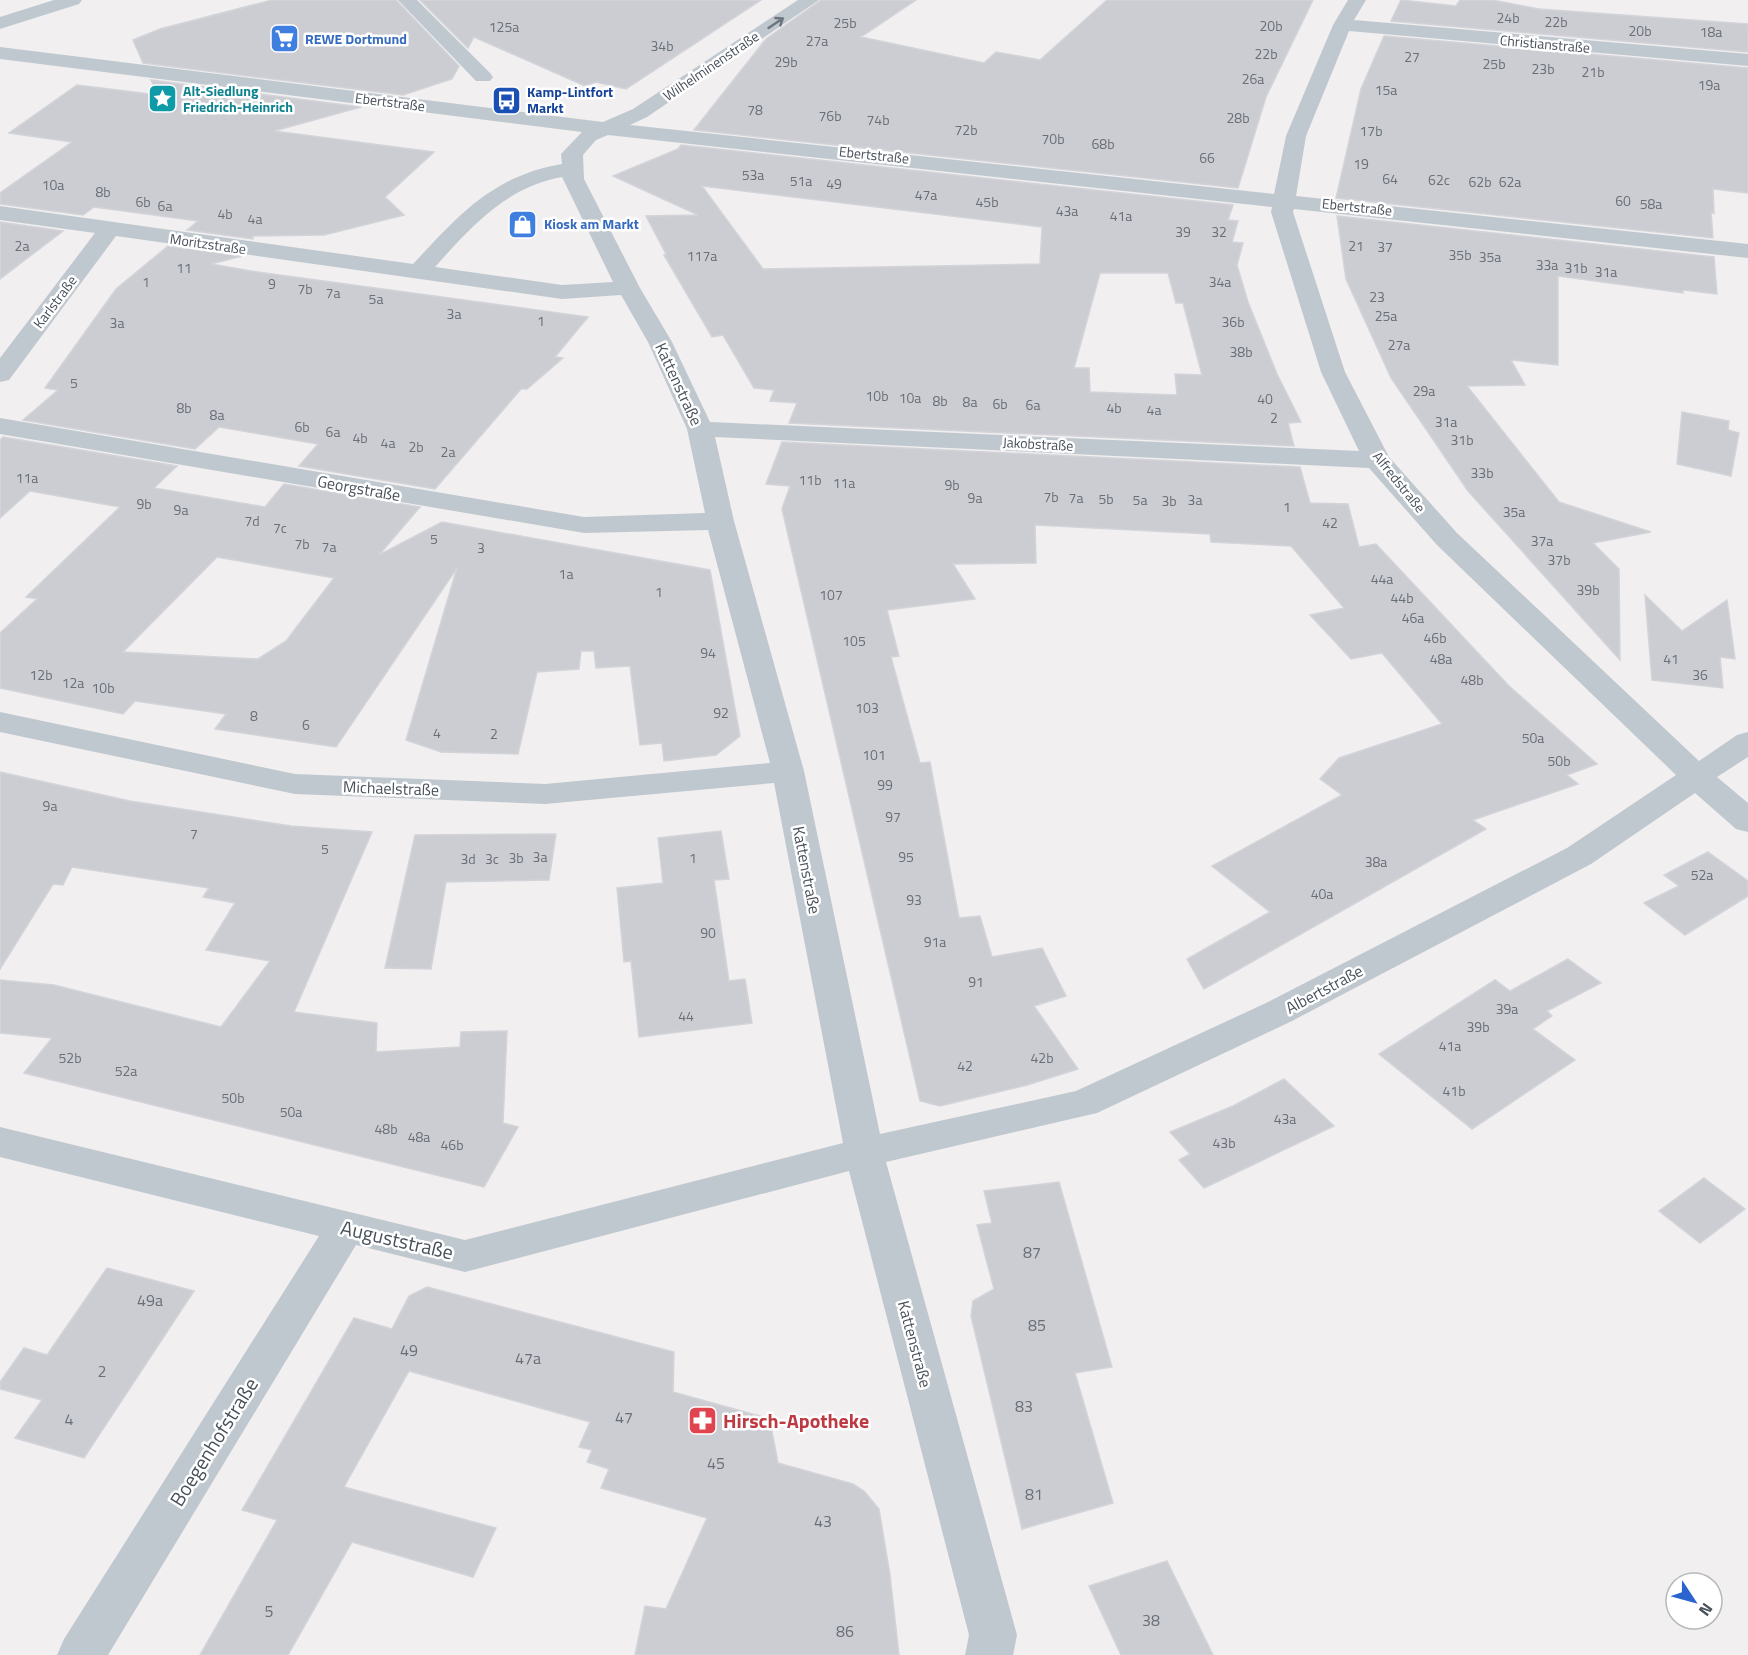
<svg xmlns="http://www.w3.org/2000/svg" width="1748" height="1655" font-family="'Titillium Web',sans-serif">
<rect width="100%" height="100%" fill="#f1efef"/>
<path fill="#cccdd3" stroke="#d3d4d9" stroke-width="1.5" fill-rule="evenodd" d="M272,0h124l63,66 -7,13 -49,16 -260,-32 -10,-23 27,-11z
M420,0h341l-135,89 -30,-7 -11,4 -111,-49 -6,11z
M821,0h95l-55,37 123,26 12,-11 44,8 67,-60h206l-47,97 -28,91 -544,-58 72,-91z
M1401,0l55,6 4,-6h32l47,9 209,15v28l-357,-31z
M1384,36l364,32v125l-35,-4 1,24 -3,-1 2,26 -377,-40 25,-109z
M151,80l210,27 -87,24 160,21 -49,45 19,18 -80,20 -71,1v3l-66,-9 11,-9 -104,-14 -11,8 -83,-11v-11l72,-51 -63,-9 68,-48 81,10z
M681,145l552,60 -5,15 10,1 -6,21 11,1 -6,22 11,37 29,72 24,48 -13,1 6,23 -505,-23 8,-20 -27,-2 4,-11 -20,-2 -31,-53 -11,2 -48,-82 2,-1 -20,-38 52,-1 -85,-39 65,-27zM702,186l340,41 -2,37 -277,5zM1100,273h68l8,30h7l19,72 -27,-1 2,21 -87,-3 -1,-24h-15z
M1337,216l377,41 3,37 -34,-4v3l-125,-17v89l-47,-5 14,25 -58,1 92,116 92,30 -58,11 26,26 1,91 -152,-169 -77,-113 -45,-99z
M0,222l63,9 -63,48z
M168,246l74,10 -31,8 40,7 337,46 -33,40 8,1 -36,31h-6l-86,100 -136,-23 19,-22 -99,-17 -24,22 -172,-29 35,-30 -13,-2 71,-99z
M1682,412l47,9 -1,9 11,3 -8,43 -54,-12z
M3,437l174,29 -23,22 111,19 19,-23 136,23 -41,48 63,-33 268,48 30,166 -24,19 -52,6 -2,-18 -22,2 -10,-79 -34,2 -2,-17h-13l-2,18 -42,3 -19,82 -77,-2 -35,-12 51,-172 -121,179 -121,-18 11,-15 -91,-13 -12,13 -123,-26v-55l37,-34 -11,-2 94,-90 -90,-16 -30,27v-78zM217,557l117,21 -48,63 -28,18 -135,-7z
M782,442l518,25 10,36 38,1 11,43 17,-3 133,142 88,78 -30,11 11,9 -105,36 13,9 -282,160 -17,-30 83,-47 -58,-46 130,-71 -22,-16 19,-21 103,-34 -60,-71 -31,6 -41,-44 34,-7 -53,-62 -80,-4 -1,-8 -175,-9 1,38 -83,1 22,35 -88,11 12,46 -8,1 29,106 10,-1 29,156 21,-2 12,41 50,-9 24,48 -32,10 44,63 -51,16 -87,21 -20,-5 -138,-592 8,-23 -24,-2z
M1645,595l37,36 45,-31 8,59 -15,-2 3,31 -71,-8z
M0,772l130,29 161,25 81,6 -78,180 83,11 -1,29 84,-5 1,-15 46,-1 -4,92 15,4 -34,60 -460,-114 28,-35 -52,-5v-53l54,5 167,42 49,-66 -64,-11 29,-47 -32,-6 6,-9 -137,-21 -9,18 -10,-1 -53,85z
M721,831l8,48 -15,1 15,101 16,-2 7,44 -113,14 -8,-76 -7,1 -7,-74 46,-5 -5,-45z
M556,834l-7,46 -103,2 -15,87 -46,-1 30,-133z
M1708,852l40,29v15l-63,39 -41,-32 35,-17 -15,-11z
M1568,959l33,24 -54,28 5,5 -19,13 42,31 -103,69 -93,-75 116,-74 15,11z
M1284,1079l50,47 -130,62 -25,-28 11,-6 -20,-22 63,-26z
M1704,1178l41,31 -45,34 -41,-32z
M1059,1182l53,185 -37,6 38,130 -91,26 -51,-213 2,-15 21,-12 -17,-64 15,-2 -8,-32z
M107,1268l87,23 -110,167 -69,-20 27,-38 -42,-11v-7l24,-34 23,7z
M427,1287l247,65 -1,40 90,25 8,9 7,37 75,21 11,7 15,18 11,66 9,80h-264l10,-49 21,3 41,-91 -106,-30 8,-19 -22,-7 5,-12 -13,-3 11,-25 -181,-51 -65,116 152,41 -23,49 -121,-35 -64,113h-88l77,-135 -35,-10 112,-192 38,11 17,-33z
M1167,1561l46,94h-92l-32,-69z"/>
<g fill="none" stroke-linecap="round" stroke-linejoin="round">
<path fill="#c0c8cf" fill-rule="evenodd" d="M54,0h28l-3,4 -79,25v-12z
M398,0h19l73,73 3,4 -3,4h-14z
M798,0h21l-172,117 -17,8 644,69 12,-58 47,-111 15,-25h18l-12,20 394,34v12l-399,-35 -43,105 -10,60 452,48v14l-454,-49 -1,3 52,160 44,85 68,76 242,228 38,-26 11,-3v25l-31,20 31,26v29l-12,-3 -41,-36 -104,71 -299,157 -195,92 -211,49 131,473 -4,20h-48l4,-20 -120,-464 -384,101 -109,-27 -248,410h-51l7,-16 255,-403 -319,-79v-30l465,113 378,-97 -69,-360 -229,21 -250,-10 -295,-62v-20l295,62 250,10 225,-21 -62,-233 -124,3 -584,-99v-16l584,99 121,-4 -18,-84 -39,-87 -27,-47 -59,4 -446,-63 -107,144 -9,2v-24l95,-125 -95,-13v-14l413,58c46,-49 79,-88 149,-100l-1,-10 21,-22 -582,-73v-12l603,75 30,-13zM608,135l664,72 -1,5 50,160 38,79 -649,-29 -38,-80 -32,-54 -56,-109 -1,-24 13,-15zM562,177l51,105 -51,3 -127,-18c36,-40 71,-80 127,-90zM715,437l654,31 68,77 239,230 -109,73 -301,155 -190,88 -196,43 -76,-363 -70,-250z"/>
</g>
<defs><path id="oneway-shaft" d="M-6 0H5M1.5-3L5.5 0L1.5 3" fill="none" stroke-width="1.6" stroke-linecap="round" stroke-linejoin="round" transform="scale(1.5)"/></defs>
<use stroke="#6c747d" href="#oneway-shaft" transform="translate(776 23) rotate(-34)"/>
<defs>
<symbol id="supermarket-square" viewBox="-11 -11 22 22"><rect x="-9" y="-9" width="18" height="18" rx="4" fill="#3f7fe0" stroke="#fff"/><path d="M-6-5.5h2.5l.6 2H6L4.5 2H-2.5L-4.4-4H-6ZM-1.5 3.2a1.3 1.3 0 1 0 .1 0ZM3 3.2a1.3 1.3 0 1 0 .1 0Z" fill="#fff"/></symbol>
<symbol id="sight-square" viewBox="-11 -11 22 22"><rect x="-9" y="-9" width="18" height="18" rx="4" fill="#0f9aa8" stroke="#fff"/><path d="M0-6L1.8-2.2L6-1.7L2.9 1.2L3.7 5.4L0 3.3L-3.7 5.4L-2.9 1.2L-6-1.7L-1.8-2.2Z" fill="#fff"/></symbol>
<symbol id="bus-square" viewBox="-11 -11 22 22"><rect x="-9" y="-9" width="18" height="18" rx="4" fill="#1a4fb4" stroke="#fff"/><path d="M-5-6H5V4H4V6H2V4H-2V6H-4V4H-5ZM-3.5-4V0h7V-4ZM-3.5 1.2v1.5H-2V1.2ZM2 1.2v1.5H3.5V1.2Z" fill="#fff"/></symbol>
<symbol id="shop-square" viewBox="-11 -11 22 22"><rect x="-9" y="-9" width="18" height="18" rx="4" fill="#3f7fe0" stroke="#fff"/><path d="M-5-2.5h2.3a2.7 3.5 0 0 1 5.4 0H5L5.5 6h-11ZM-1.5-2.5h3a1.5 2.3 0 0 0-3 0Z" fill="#fff"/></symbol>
<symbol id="pharmacy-square" viewBox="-11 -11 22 22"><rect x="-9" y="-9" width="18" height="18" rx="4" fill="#e0444e" stroke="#fff"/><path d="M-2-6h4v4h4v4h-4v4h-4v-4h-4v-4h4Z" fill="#fff"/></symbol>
</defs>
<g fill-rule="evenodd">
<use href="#supermarket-square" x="268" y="22" width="33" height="33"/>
<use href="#sight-square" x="146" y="82" width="33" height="33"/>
<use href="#bus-square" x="490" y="84" width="33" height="33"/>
<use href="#shop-square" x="506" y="208" width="33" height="33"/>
<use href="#pharmacy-square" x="686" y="1404" width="33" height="33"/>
</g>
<g text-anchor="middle" stroke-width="5" stroke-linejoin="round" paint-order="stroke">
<g font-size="14" fill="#696f78">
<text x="1508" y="23">24b</text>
<text x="1556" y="27">22b</text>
<text x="845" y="28">25b</text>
<text x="1271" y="31">20b</text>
<text x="504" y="32">125a</text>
<text x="1640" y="36">20b</text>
<text x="1711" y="37">18a</text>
<text x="817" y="46">27a</text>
<text x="662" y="51">34b</text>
<text x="1266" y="59">22b</text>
<text x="1412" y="62">27</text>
<text x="786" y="67">29b</text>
<text x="1494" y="69">25b</text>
<text x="1543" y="74">23b</text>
<text x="1593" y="77">21b</text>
<text x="1253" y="84">26a</text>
<text x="1709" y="90">19a</text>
<text x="1386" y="95">15a</text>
<text x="755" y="115">78</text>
<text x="830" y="121">76b</text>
<text x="1238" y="123">28b</text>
<text x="878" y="125">74b</text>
<text x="966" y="135">72b</text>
<text x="1371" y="136">17b</text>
<text x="1053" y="144">70b</text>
<text x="1103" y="149">68b</text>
<text x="1207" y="163">66</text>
<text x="1361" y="169">19</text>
<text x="753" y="180">53a</text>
<text x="1390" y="184">64</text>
<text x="1439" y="185">62c</text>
<text x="801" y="186">51a</text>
<text x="1480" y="187">62b</text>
<text x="1510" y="187">62a</text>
<text x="834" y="189">49</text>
<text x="53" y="190">10a</text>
<text x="103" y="197">8b</text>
<text x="926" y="200">47a</text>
<text x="1623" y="206">60</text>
<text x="143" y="207">6b</text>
<text x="987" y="207">45b</text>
<text x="1651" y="209">58a</text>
<text x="165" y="211">6a</text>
<text x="1067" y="216">43a</text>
<text x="225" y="219">4b</text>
<text x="1121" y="221">41a</text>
<text x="255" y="224">4a</text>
<text x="1183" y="237">39</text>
<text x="1219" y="237">32</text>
<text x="22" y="251">2a</text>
<text x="1356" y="251">21</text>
<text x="1385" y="252">37</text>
<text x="1460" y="260">35b</text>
<text x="702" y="261">117a</text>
<text x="1490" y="262">35a</text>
<text x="1547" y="270">33a</text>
<text x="184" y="273">11</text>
<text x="1576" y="273">31b</text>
<text x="1606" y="277">31a</text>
<text x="146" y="287">1</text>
<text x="1220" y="287">34a</text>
<text x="272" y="289">9</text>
<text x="305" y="294">7b</text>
<text x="333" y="298">7a</text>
<text x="1377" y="302">23</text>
<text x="376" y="304">5a</text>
<text x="454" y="319">3a</text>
<text x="1386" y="321">25a</text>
<text x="541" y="326">1</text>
<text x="1233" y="327">36b</text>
<text x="117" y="328">3a</text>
<text x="1399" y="350">27a</text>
<text x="1241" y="357">38b</text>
<text x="74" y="388">5</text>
<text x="1424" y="396">29a</text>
<text x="877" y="401">10b</text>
<text x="910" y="403">10a</text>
<text x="1265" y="404">40</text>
<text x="940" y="406">8b</text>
<text x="970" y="407">8a</text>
<text x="1000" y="409">6b</text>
<text x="1033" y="410">6a</text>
<text x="184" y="413">8b</text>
<text x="1114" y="413">4b</text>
<text x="1154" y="415">4a</text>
<text x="217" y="420">8a</text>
<text x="1274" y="423">2</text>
<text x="1446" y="427">31a</text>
<text x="302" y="432">6b</text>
<text x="333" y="437">6a</text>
<text x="360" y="443">4b</text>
<text x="1462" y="445">31b</text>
<text x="388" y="448">4a</text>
<text x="416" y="452">2b</text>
<text x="448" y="457">2a</text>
<text x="1482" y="478">33b</text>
<text x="27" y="483">11a</text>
<text x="810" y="485">11b</text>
<text x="844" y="488">11a</text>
<text x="952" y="490">9b</text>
<text x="1051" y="502">7b</text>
<text x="975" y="503">9a</text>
<text x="1076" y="503">7a</text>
<text x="1106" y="504">5b</text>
<text x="1140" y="505">5a</text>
<text x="1195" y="505">3a</text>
<text x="1169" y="506">3b</text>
<text x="144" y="509">9b</text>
<text x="1287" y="512">1</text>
<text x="181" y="515">9a</text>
<text x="1514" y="517">35a</text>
<text x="252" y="526">7d</text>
<text x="1330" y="528">42</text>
<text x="280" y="533">7c</text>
<text x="434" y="544">5</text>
<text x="1542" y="546">37a</text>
<text x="302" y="549">7b</text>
<text x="329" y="552">7a</text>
<text x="481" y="553">3</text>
<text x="1559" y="565">37b</text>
<text x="566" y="579">1a</text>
<text x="1382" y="584">44a</text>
<text x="1588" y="595">39b</text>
<text x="659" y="597">1</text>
<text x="831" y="600">107</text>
<text x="1402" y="603">44b</text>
<text x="1413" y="623">46a</text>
<text x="1435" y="643">46b</text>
<text x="854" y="646">105</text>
<text x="708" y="658">94</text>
<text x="1441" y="664">48a</text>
<text x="1671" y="664">41</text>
<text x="41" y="680">12b</text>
<text x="1700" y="680">36</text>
<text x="1472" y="685">48b</text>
<text x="73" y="688">12a</text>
<text x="103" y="693">10b</text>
<text x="867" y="713">103</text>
<text x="721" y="718">92</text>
<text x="254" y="721">8</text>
<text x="306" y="730">6</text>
<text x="437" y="738">4</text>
<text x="494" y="739">2</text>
<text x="1533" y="743">50a</text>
<text x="874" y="760">101</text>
<text x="1559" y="766">50b</text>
<text x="885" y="790">99</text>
<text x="50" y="811">9a</text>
<text x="893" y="822">97</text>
<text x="194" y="839">7</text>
<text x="325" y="854">5</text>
<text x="540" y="862">3a</text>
<text x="906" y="862">95</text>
<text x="516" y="863">3b</text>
<text x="693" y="863">1</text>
<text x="468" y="864">3d</text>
<text x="492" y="864">3c</text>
<text x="1376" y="867">38a</text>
<text x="1702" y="880">52a</text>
<text x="1322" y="899">40a</text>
<text x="914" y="905">93</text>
<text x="708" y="938">90</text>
<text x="935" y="947">91a</text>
<text x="976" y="987">91</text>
<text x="1507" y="1014">39a</text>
<text x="686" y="1021">44</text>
<text x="1478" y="1032">39b</text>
<text x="1450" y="1051">41a</text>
<text x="70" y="1063">52b</text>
<text x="1042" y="1063">42b</text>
<text x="965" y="1071">42</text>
<text x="126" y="1076">52a</text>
<text x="1454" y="1096">41b</text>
<text x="233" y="1103">50b</text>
<text x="291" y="1117">50a</text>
<text x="1285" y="1124">43a</text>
<text x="386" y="1134">48b</text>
<text x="419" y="1142">48a</text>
<text x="1224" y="1148">43b</text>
<text x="452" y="1150">46b</text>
</g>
<g font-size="14" font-weight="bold" fill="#366cbe" stroke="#fff" text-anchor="start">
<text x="305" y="44">REWE Dortmund</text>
<text x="544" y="229">Kiosk am Markt</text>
</g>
<g font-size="14" fill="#48505a" stroke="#fff">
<text transform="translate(1545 44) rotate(5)" y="5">Christianstraße</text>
<text transform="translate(711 66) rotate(-34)" y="5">Wilhelminenstraße</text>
<text transform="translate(390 102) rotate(7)" y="5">Ebertstraße</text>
<text transform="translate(874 155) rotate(6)" y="5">Ebertstraße</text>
<text transform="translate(1357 207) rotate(6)" y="5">Ebertstraße</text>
<text transform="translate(208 244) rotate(8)" y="5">Moritzstraße</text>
<text transform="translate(55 302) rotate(-53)" y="5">Karlstraße</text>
<text transform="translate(1038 444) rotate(3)" y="5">Jakobstraße</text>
<text transform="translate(1399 482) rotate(51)" y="5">Alfredstraße</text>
</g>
<g font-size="14" font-weight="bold" fill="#0d838f" stroke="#fff" text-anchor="start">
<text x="183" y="96">Alt-Siedlung<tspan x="183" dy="16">Friedrich-Heinrich</tspan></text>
</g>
<g font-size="14" font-weight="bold" fill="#164399" stroke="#fff" text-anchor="start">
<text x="527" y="97">Kamp-Lintfort<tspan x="527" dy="16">Markt</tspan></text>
</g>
<g font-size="16" fill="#48505a" stroke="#fff">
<text transform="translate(679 384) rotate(65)" y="6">Kattenstraße</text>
<text transform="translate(359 488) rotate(10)" y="6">Georgstraße</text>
<text transform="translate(391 788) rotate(2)" y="6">Michaelstraße</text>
<text transform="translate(807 870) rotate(79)" y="6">Kattenstraße</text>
<text transform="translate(1324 989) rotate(-28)" y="6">Albertstraße</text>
<text transform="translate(915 1344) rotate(75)" y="6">Kattenstraße</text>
</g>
<g font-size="16" fill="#696f78">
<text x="1032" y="1258">87</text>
<text x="150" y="1306">49a</text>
<text x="1037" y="1331">85</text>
<text x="409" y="1356">49</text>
<text x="528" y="1364">47a</text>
<text x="102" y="1377">2</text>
<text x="1024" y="1412">83</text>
<text x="624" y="1423">47</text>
<text x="69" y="1425">4</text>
<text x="716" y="1469">45</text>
<text x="1034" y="1500">81</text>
<text x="823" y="1527">43</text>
<text x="269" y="1617">5</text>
<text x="1151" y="1626">38</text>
<text x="845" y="1637">86</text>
</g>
<g font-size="20" fill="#48505a" stroke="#fff">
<text transform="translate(397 1240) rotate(13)" y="7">Auguststraße</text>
<text transform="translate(214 1442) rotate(-58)" y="7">Boegenhofstraße</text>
</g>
<g font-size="20" font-weight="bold" fill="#be3a42" stroke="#fff" text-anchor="start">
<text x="723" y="1428">Hirsch-Apotheke</text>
</g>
</g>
<g transform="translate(1694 1601) rotate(126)"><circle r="28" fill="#ffffff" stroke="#b6b9bd" stroke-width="1.5"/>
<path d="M0-4.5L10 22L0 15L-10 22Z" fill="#2b63cf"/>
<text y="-9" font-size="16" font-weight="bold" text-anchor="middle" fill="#48505a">N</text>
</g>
</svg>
